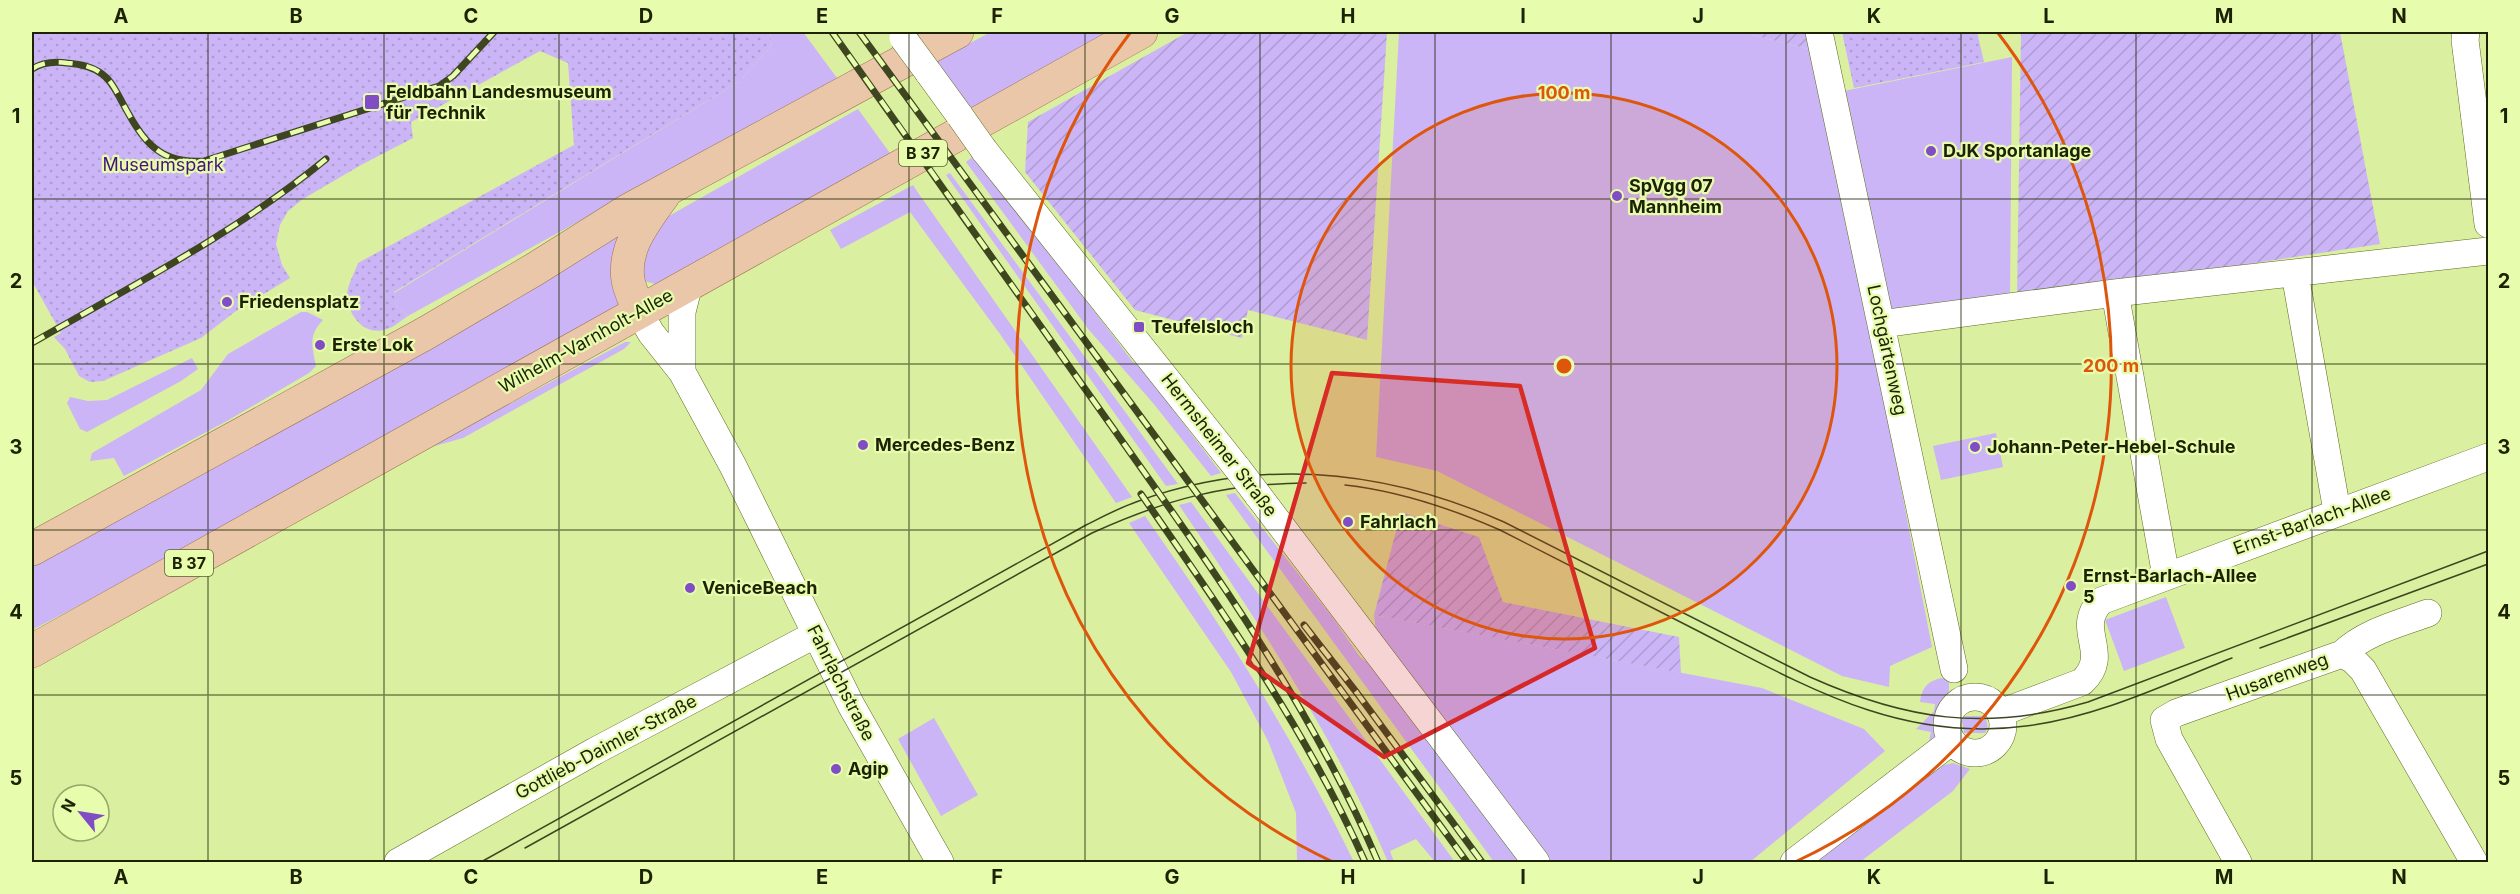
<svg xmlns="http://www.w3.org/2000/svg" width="2520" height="894" font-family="Inter,sans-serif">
<defs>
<pattern id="park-dots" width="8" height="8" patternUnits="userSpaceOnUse" patternTransform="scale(1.5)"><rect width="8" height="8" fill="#cbb5f7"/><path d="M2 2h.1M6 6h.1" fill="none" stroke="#ae9bd2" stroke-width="1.8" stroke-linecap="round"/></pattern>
<pattern id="garden-furrows" width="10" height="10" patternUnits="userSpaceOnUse" patternTransform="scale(1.5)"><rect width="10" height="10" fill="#cbb5f7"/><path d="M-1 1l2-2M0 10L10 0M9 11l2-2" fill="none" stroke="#ae9bd2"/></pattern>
</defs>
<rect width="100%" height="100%" fill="#daef9f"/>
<path fill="#cbb5f7" d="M769,32h34l34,46 -429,238 -12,-11 -2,-12 346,-212 32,-36z
M991,32h122l-142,79 -37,-49z
M1399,32h342l75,19 116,596 -42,19 -1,21 -47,-11 -405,-205 -61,-14z
M2012,57l-2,242 -112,15 -14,-9 -45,-213z
M858,109l34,47 -229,127 -8,1 -11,-3 -6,-18 29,-46z
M975,155l158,207 7,4 81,107 -10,3 -58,-73 -64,-73 -123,-168z
M950,173l228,311 -12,2 -220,-311z
M913,185l6,9 213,303 -16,6 -116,-169 -90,-122 -69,37 -11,-19z
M620,228l4,76 -371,210 -221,116v-66z
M301,312h6l16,8c-15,15 -11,27 -7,46l-7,7 -82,48 -103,55 -10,-18 -24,3 2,-8 109,-63 27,-36z
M625,342h6l-7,7 -161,89 -32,9 -1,-3 37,-17z
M192,358l6,11 -17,12 -94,51 -7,-3 -13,-26 3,-6 18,4 19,-1z
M1996,433l7,34 -62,13 -8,-34z
M1235,493l98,125 27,39 17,12 148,193h-31l-268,-367z
M1191,502l264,360h-20l-19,-23 -26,12 4,11h-6c-54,-127 -132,-243 -209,-357z
M1145,516c78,111 150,224 209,346h-57l-1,-49 -28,-72 -37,-69 -102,-149z
M2166,597l19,51 -61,23 -19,-51z
M1374,615l388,73 102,41 21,22 -135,111h-199l-146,-190 -29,-40z
M1942,678l7,2v12l-2,10 -6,11 -5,26 -14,8 7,-6 2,-9 -15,-3 18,-18 1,-7 -15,-2c2,-14 7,-21 22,-24z
M1964,716h21l3,11 -3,6h-21l-2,-12z
M934,718l44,77 -37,21 -43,-77z
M1953,763l17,6 -17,22 -93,71h-54l121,-93 4,5 13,-9z"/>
<path fill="url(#park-dots)" d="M32,32h737l3,13 -32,36 -346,211 2,13 12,11c-7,4 -13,11 -21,13 -22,8 -39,-13 -40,-34 0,-9 8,-23 11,-32l216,-118 -6,-82 -28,-12 -129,71 2,16 -52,27 -58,34 -15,12 -8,14 -4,19 6,21 8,13 -54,33 -35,27 -98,43 -13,1 -11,-6 -14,-27 -11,-12 7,-4 -29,-52z
M1842,32h135l7,30 -130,26z"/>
<path fill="url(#garden-furrows)" d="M1188,32h199l-20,308 -119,-30 -6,28 -107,-28 -110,-138 3,-50z
M1741,32h71l4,19z
M2021,32h319l40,212 -363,55z
M1401,512l78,25 24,65 176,35 2,36 -307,-58z"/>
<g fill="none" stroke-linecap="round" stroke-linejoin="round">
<defs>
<path id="minor" d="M1819,32l135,637
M2466,32l-1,8 23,184
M928,72l32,44
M984,150l254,319
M2295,274l42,237
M2115,293l51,283
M639,312l12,21 31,39 51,94 118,239 89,157
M1881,324l234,-31 373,-42
M682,372v-60l7,-28
M1257,494l279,368
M2342,654l11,6 10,10 111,192
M1947 725a28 28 0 1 1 56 0a28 28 0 1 1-56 0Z
M2000,713l82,-31c31,-29 -9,-52 19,-81l387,-144
M398,862l197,-111 221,-117
M1794,862l158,-121
M2238,862l-69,-123 -5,-19 12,-7 166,-59c23,-22 56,-30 86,-41"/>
<path id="major" d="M639,312c-3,-10 -9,-21 -11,-32 -5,-34 18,-60 36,-86
M32,549l394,-216 109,-64 94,-59 328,-178
M32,651l1109,-619"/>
</defs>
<use href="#minor" stroke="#5d6d1e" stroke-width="28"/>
<use href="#major" stroke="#9a754a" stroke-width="34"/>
<use href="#minor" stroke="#fff" stroke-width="27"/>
<use href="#major" stroke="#ebc7a9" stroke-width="33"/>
<path stroke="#3d461e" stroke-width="1.5" d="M1345,485c54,6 105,23 155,45 66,34 132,67 198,101 107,55 202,112 328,95 72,-9 140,-42 206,-68
M2260,648l228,-84
M525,848l567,-315c75,-34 131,-49 214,-50
M481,862l605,-337c16,-8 33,-17 50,-23 125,-46 248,-33 368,20l306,155c96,43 175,55 278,25l400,-151"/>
<defs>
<path id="rail" d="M832,32c93,130 185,261 278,392 98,138 201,281 268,438
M859,32l608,830
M32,69c11,-7 22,-8 35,-6 12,1 25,3 35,11 9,6 14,17 19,26 20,37 35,65 83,61l235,-75 14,-10 41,-44
M32,343c101,-58 204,-110 294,-184
M1141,494c82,118 166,237 224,368
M1304,625l53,68 125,169"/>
</defs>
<use href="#rail" stroke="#3d461e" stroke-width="7"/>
<use href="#rail" stroke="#e7fcac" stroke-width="4.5" stroke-dasharray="14" stroke-linecap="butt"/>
<defs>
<path id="minor-bridge" d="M903,38l25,34
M960,116l24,34
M1238,469l19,25"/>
</defs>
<use href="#minor-bridge" stroke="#5d6d1e" stroke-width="28" stroke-linecap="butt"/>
<use href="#minor-bridge" stroke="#fff" stroke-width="27"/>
</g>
<path fill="#d62828" fill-opacity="0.2" stroke="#d62828" stroke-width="4.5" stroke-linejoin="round" d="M1332,373l188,13 75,262 -211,109 -136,-94z"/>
<path fill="none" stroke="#1c2203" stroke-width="1.5" stroke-opacity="0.55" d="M208,32v830M384,32v830M559,32v830M734,32v830M909,32v830M1085,32v830M1260,32v830M1435,32v830M1611,32v830M1786,32v830M1961,32v830M2136,32v830M2312,32v830M32,199h2456M32,364h2456M32,530h2456M32,695h2456"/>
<circle cx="1564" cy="366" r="273" fill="#de560c" fill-opacity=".12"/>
<g fill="none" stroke="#de560c" stroke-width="3">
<circle cx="1564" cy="366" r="273"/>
<path d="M1333 862A547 547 0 0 1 1130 33M1998 33A547 547 0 0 1 1795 862"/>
</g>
<g fill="#804dc4" stroke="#e7fcac" stroke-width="2">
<rect x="364" y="94" width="16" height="16" rx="3"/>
<circle cx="1931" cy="151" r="6"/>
<circle cx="1617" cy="196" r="6"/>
<circle cx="227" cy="302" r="6"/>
<rect x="1133" y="321" width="12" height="12" rx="3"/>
<circle cx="320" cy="345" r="6"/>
<circle cx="863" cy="445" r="6"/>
<circle cx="1975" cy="447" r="6"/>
<circle cx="1348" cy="522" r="6"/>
<circle cx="2071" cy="586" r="6"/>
<circle cx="690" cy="588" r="6"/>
<circle cx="836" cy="769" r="6"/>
</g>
<g text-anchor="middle" stroke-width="4.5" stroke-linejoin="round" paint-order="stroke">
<g fill="#e7fcac" stroke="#596336" stroke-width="1.5">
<rect x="899" y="140" width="48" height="26" rx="4.5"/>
<rect x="165" y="550" width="48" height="26" rx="4.5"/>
</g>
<g font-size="16" font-weight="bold" fill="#1c2203">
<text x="923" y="159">B 37</text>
<text x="189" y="569">B 37</text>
</g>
<g font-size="18" font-weight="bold" fill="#1c2203" stroke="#e7fcac" text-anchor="start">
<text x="386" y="98">Feldbahn Landesmuseum<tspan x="386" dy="21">für Technik</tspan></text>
<text x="1943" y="157">DJK Sportanlage</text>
<text x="1629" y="192">SpVgg 07<tspan x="1629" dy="21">Mannheim</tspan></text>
<text x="239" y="308">Friedensplatz</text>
<text x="1151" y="333">Teufelsloch</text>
<text x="332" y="351">Erste Lok</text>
<text x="875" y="451">Mercedes-Benz</text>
<text x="1987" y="453">Johann-Peter-Hebel-Schule</text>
<text x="1360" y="528">Fahrlach</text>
<text x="2083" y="582">Ernst-Barlach-Allee<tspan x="2083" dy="21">5</tspan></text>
<text x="702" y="594">VeniceBeach</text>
<text x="848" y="775">Agip</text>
</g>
<g font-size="18" fill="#46137a" stroke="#e7fcac">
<text x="163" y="171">Museumspark</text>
</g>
<g font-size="18" fill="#1c2203" stroke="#e7fcac">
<text transform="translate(586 341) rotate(-29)" y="6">Wilhelm-Varnholt-Allee</text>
<text transform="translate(1887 350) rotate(78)" y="6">Lochgärtenweg</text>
<text transform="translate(1219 445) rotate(52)" y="6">Hermsheimer Straße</text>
<text transform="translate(2312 521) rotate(-20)" y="6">Ernst-Barlach-Allee</text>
<text transform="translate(2277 677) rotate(-20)" y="6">Husarenweg</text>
<text transform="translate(841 683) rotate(63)" y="6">Fahrlachstraße</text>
<text transform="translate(606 747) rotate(-28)" y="6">Gottlieb-Daimler-Straße</text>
</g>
</g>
<circle cx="1564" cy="366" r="9" fill="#de560c" stroke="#e7fcac" stroke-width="3"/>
<g font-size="18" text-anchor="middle" font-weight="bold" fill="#de560c" stroke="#e7fcac" stroke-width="4.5" stroke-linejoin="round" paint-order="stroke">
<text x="1564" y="99">100 m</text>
<text x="2111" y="372">200 m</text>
</g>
<rect width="2520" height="894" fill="none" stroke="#e7fcac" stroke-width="66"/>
<g transform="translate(81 813) rotate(300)"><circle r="28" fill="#e7fcac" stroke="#96a568" stroke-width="1.5"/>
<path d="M0-4.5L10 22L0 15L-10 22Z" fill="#804dc4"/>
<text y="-9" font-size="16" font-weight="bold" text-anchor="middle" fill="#1c2203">N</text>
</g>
<rect x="33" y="33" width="2454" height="828" fill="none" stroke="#1c2203" stroke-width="2"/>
<g font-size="20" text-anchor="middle" font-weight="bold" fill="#1c2203">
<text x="121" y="23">A</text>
<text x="296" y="23">B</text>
<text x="471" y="23">C</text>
<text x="646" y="23">D</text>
<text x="822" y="23">E</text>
<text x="997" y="23">F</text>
<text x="1172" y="23">G</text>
<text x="1348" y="23">H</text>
<text x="1523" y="23">I</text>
<text x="1698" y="23">J</text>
<text x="1874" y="23">K</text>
<text x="2049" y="23">L</text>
<text x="2224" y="23">M</text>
<text x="2399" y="23">N</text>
<text x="16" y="123">1</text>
<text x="2504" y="123">1</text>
<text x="16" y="288">2</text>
<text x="2504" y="288">2</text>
<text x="16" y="454">3</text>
<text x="2504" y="454">3</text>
<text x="16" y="619">4</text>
<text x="2504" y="619">4</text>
<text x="16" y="785">5</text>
<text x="2504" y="785">5</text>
<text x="121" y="884">A</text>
<text x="296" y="884">B</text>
<text x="471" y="884">C</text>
<text x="646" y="884">D</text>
<text x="822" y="884">E</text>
<text x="997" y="884">F</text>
<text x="1172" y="884">G</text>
<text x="1348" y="884">H</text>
<text x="1523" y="884">I</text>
<text x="1698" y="884">J</text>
<text x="1874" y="884">K</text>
<text x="2049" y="884">L</text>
<text x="2224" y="884">M</text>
<text x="2399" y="884">N</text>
</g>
</svg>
